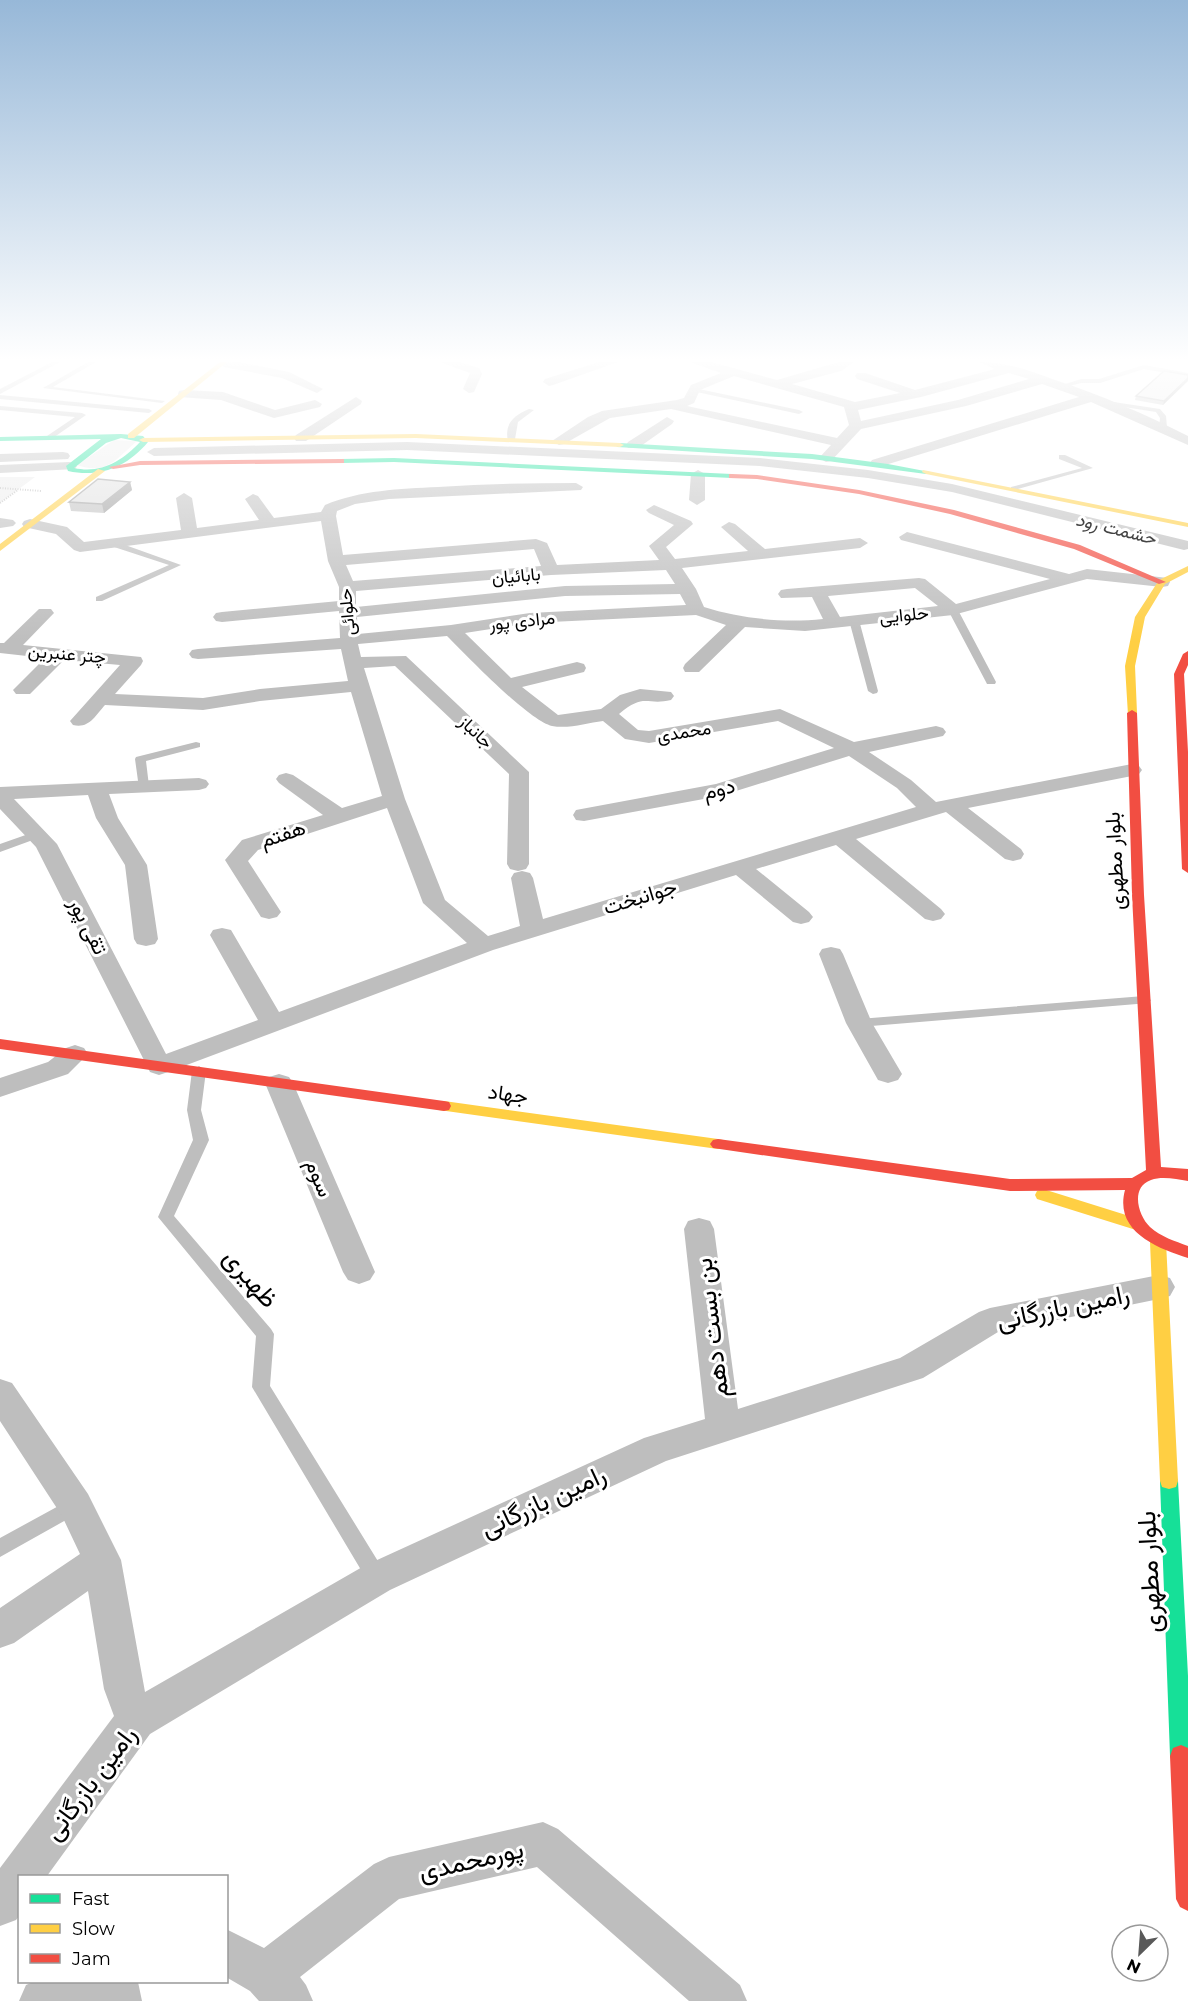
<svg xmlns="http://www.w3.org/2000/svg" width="1188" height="2001" font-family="Montserrat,Vazirmatn,sans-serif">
<rect width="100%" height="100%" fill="#fff"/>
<path fill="#ececec" d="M114,440l23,1c-22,19 -30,34 -60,24z
M0,477h35l-35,26z"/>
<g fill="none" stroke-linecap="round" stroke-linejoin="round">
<path fill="#bfbfbf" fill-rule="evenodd" d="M407,442l353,16 108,12 84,14 232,56 4,1v8l-4,1 -232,-58 -84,-14 -108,-12 -353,-16 -253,6 -7,-4 7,-4z
M63,452l5,1 2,3 -2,3 -68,3v-8z"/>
<path stroke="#b9b9b9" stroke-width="2" stroke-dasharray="1 1.5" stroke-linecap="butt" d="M0,488l41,3
M0,503l18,-13"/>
<path fill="#bebebe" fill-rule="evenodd" d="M52,362h8l-60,32v-5z
M88,362h8l-43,25 112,14 -3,2 -119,-15z
M1144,365l44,8v4l-44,-8 -44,14h-19l-19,5 -3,-2 22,-7h18z
M694,388l105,22 4,2 -4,2 -107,-23z
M0,395l149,14 3,2 -3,2 -149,-14z
M1107,401l53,8 6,7 1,12 -4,2 -4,-2 1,-10 -4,-6 -51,-8z
M0,406l82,7 4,2 -36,25h-3v-4l28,-19 -75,-7z
M529,409l5,1 -16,12 -3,17 -7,2c-4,-17 6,-26 21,-32z
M1059,455h6l28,13 -82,23v-4l71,-19 -23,-9z
M108,541h6l67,24 -79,36h-6v-4l73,-32 -61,-20z
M950,608l8,2 38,72 -1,2h-8l-1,-2 -38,-72z
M851,618l8,2 19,71 -1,2 -4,1 -5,-3 -19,-71z
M196,742l4,1v4l-54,14 3,25 -2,2h-8l-4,-29 1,-2z
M37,831l4,2 2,2 -2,2 -41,15v-8z
M1144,996l7,4 -2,3 -290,24 -7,-4 7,-4z
M199,1066l7,5 -5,39 8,30 -35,76 97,113 3,5 -4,52 114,185 3,7 -3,7 -7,2 -7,-2 -118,-198 4,-51 -98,-119 35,-77 -6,-30 5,-39z
M75,1497l7,2 3,6 -3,6 -82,46v-19z"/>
<path fill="#bebebe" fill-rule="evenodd" d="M239,362l50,10 34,17 -6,4 -35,-15 -58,-11 -6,-4z
M440,362h19l20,6 3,6 -8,18 -5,1 -6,-4 7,-16z
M599,362h19l-65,23 -4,1 -6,-4 2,-3z
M690,362h21l66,18 62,-18h15l-13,9 -49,13 63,18 45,-9 -43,-14 -2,-3 2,-3h8l50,17 80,-21 -16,-7c27,0 52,9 76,18 46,15 90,34 133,56v9l-97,-43 -209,64 -5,1 -7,-4 2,-3 207,-63 -37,-13 -76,22 -105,23 -30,32 -5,1 -7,-4 12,-13 -160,-36 -61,9 -46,26 -5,1 -7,-4 36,-24 14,-6 75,-11 7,-2 7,-13 30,-12zM1009,373l20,6 -71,21 -97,21 -3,-11 63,-13zM734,376l110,31 5,18 -12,13 -150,-32 7,-3 6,-13z
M184,390l39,2 52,18 40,-10 7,4 -2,3 -46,11 -53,-18 -42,-3 -1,-3 1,-3z
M356,397l6,4 -1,3 -55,37h-10l-2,-3 2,-3z
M667,417l7,4 -2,3 -34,24h-10l-2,-3 2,-3z
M70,462l7,4 -2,3 -75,4v-8z
M698,470l7,4v26l-8,5 -8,-5 2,-26z
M576,483l7,4 -2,3 -192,9 -34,5 -18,7 -1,5 7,39 193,-16 11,4 10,22 102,-5 -10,-14 25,-21 -25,-12 -3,-3 8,-5 37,16 2,3 -27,23 9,12 73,-8 -27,-24 8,-5 6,2 30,25 95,-11 8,5 -8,5 -178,20 14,21 8,18c37,12 80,16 119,12l-11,-22 -31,1 -3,-4 3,-4 6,-1 132,-11 6,1 31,25 94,-25 -149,-39 -2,-3 8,-5 162,42 18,-5 81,9 2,4 -2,4 -6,1 -75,-8 -134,36 -148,16 -60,-4 -46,45h-14l-2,-4 2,-4 41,-39 -30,-10 -166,8 -65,10 46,45 66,-16 7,2 2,4 -2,4 -62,15 36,28 43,-6 19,-14 20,-6 31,3 3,4 -3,4c-25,6 -26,-8 -52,14l19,16 11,1 131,-22 74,33 82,-16 7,2 3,4 -3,4 -74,16 42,28 25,22 196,-38 7,2 3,4 -3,4 -7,2 -164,32 53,41 3,5 -3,5 -8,2 -8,-2 -59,-47 -90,27 85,70 4,5 -4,5 -8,2 -8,-2 -89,-74 -80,24 53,43 4,5 -4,5 -8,2 -8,-2 -57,-47 -243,75 -325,122 -9,3 -9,-3 -114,-225 -36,-38v-22l199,-9 7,2 3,4 -3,4 -7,2 -90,4 9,24 29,47 11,74 -3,5 -9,2 -9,-2 -3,-5 -9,-74 -29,-47 -8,-23 -74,4 43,45 109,210 92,-34 -48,-85 3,-5 9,-2 9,2 48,82 188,-69 -44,-40 -36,-95 -129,42 -10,11 33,51 -4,5 -8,2 -8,-2 -36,-57 17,-20 81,-25 -44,-32 -3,-4 3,-4 7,-2 7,2 49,33 40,-12 -31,-104 -91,9 -57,9 -98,-5c-10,11 -16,24 -32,20l-3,-4 50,-56 -56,-5 -34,34h-14l-3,-4 32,-32 -45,-5v-10h4l35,-34h12l3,4 -31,32 118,12 2,4 -2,4 -26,29 88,4 57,-9 88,-8 -7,-32 -143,10 -6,-1 -3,-4 3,-4 6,-1 142,-11 -1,-27 -117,11 -6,-1 -3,-4 3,-4 6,-1 117,-11v-14l-11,-26 -7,-40 -241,31 -6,-2 -18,-16 -32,-7 -2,-3 2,-3 6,-2 37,8 17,15 97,-12 -5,-32 8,-5 8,5 5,30 62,-8 -14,-21 8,-5 5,2 16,22 47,-6 4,-7c36,-15 74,-16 113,-18 46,-3 92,-4 138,-4zM534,549l7,17 -188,15 -7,-16zM666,570l9,14 -110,2 -209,21v-16l195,-16zM915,588l23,18 -98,11 -12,-21zM680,594l6,11 -156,8 -79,12 -93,9 -1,-17 208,-21zM447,636c19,19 82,85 105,90 17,3 35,-3 51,-5l22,18 24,4 129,-22 56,27 -118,36 -140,26 -3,5 3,5 8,1 136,-25 129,-40 48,32 19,19 -373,112 -10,-41 -3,-5 -8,-2 -8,2 -3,5 9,48 -32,10 -43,-36 -40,-101 -41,-131 31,-2 114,108 -2,90 3,5 8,2 8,-2 3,-5v-92l-123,-116 -45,1 -3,-13z
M0,518l13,2 3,3 -3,3 -13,2z
M831,947l9,2 3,5 29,69 30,51 -4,6 -10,3 -10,-3 -32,-57 -27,-69 3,-5z
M75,1045l9,3 4,6 -20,20 -68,23v-19l48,-16 18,-14z
M279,1074l10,3 4,6 82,189 -5,8 -11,4 -11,-4 -5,-8 -78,-189 4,-6z
M699,1218l11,3 4,8 24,180 162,-51 79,-46 11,-4 169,-33 11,3 5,9 -5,9 -11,3 -161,33 -75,46 -257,83 -276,129 -240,144 -103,142h-27v39l-4,5 -16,6v-58l114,-152 -10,-27 -16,-98 -74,52 -14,5v-40l80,-54 -18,-38 -62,-95v-42l12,4 76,111 33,66 24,132 219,-126 280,-128 61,-19 -21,-190 4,-8z
M543,1822l15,7 182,156 7,16h-58l-152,-134 -138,32 -99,78 6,8 7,16h-54l-9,-10 -24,-14v-48l38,19 110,-84 15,-7z
M33,1982h105l4,19h-123l7,-16z"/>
<path fill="#16e098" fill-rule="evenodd" d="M121,434l22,2 5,6c-21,25 -48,36 -80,29l-2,-5 35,-27 -101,2v-4zM121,438l19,4c-18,19 -39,32 -66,26l32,-25z
M620,443l192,11 76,10 42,8 -4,2 -114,-15 -195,-12 -1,-2z
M394,458l338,16 4,2 -4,2 -338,-16 -53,1 -4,-2 4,-2z
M1169,1473l7,2 2,6 10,195v88l-7,3 -8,-3 -3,-8 -10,-275 2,-6z"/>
<path fill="#ffcf43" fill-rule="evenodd" d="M220,362h7l-93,76h-6v-4z
M416,434l204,9 4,2 -4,2 -204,-9 -273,4 -4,-2 4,-2z
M98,469l7,2 -105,80v-7z
M923,470l265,53v4l-262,-53 -4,-2z
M1188,566v6l-23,12 -20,33 -10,49 2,47 -5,3 -4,-1 -3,-49 10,-49 24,-37z
M444,1101l274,38 5,1 3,4 -3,4 -5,1 -279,-39 -2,-4 2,-4z
M1043,1189l99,31 2,4 -2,4 -6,2 -99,-31 -2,-4 2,-4z
M1158,1236l6,2 2,4 12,239 -2,6 -7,2 -7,-2 -2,-6 -10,-239 2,-4z"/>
<path fill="#f24e42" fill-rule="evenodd" d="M341,459h3v4l-204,2 -27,4 -4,-2 31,-6z
M732,474l25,1 102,15 95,20 126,35 86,37 -7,2 -85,-35 -124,-35 -91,-20 -102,-15 -28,-1v-4z
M1188,651v14l-4,9 4,78v121l-6,-4 -8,-195 9,-20z
M1132,710l5,3 7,182 17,272 27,2v12c-12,-2 -26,-5 -37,-1 -21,7 -13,36 -1,47 11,10 25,14 38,19v12c-32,-10 -74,-27 -63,-68l-115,1 -297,-43 -3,-4 3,-4 5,-1 292,40 122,-1 14,-8 -14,-275 -5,-182z
M0,1039l444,62 5,1 2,4 -2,4 -5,1 -444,-62z
M1181,1745l7,3v163l-8,-4 -4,-8 -6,-143 3,-8z"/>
</g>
<path fill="#c0c0c0" d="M1188,375l-25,30 -28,-5 1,-4z
M130,482l2,8 -28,23 -33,-2 -2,-9z"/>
<path fill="#9c9c9c" d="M1188,378v3l-25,24 1,-4z
M130,482l2,8 -28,23 -2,-9z"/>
<path fill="#dfdfdf" stroke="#9c9c9c" stroke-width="1.5" d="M1164,371l24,4v3l-24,23 -28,-5z
M98,479l32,3 -28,22 -33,-2z"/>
<linearGradient id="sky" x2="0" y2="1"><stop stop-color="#97b8d8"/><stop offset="0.56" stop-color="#fff"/><stop offset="1" stop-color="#fff" stop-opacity="0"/></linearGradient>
<rect width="1188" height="642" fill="url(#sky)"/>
<g text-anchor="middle" stroke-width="6" stroke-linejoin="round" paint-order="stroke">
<g font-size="18" font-style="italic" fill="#444" stroke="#fff">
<text transform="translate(1116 529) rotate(14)" y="6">حشمت رود</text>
</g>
<g font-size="18" fill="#000" stroke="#fff">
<text transform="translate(516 576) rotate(-5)" y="6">بابائیان</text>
<text transform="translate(347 612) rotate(-95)" y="6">حلوائی</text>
<text transform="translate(904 615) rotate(-6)" y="6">حلوایی</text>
<text transform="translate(522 621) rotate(-6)" y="6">مرادی پور</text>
<text transform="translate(67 654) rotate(5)" y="6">چتر عنبرین</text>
<text transform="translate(476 732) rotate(43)" y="6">جانباز</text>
<text transform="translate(684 732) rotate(-9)" y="6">محمدی</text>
</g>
<g font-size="21" fill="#000" stroke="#fff">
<text transform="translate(719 789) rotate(-14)" y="7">دوم</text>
<text transform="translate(283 834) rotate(-18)" y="7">هفتم</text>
<text transform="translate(1115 861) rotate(-93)" y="7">بلوار مطهری</text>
<text transform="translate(640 897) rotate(-17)" y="7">جوانبخت</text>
<text transform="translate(88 926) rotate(63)" y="7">تقی پور</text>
<text transform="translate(508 1094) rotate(8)" y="7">جهاد</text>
<text transform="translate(319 1178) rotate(67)" y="7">سوم</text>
</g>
<g font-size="26" fill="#000" stroke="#fff">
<text transform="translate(251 1278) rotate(49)" y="9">ظهیری</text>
<text transform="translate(1063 1307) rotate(-12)" y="9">رامین بازرگانی</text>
<text transform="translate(711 1328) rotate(-97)" y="9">بن بست دهم</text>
<text transform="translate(543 1501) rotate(-25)" y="9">رامین بازرگانی</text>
<text transform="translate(1149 1572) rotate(-93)" y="9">بلوار مطهری</text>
<text transform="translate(90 1783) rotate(-53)" y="9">رامین بازرگانی</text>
<text transform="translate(471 1860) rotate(-13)" y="9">پورمحمدی</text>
</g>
</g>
<rect x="18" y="1875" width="210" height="108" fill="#ffffff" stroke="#999999" stroke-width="1.5"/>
<rect x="30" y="1894" width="30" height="9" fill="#16e098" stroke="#999999" stroke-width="1.5"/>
<text x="72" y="1905" font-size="18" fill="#000000">Fast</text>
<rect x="30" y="1924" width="30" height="9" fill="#ffcf43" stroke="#999999" stroke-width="1.5"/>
<text x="72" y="1935" font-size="18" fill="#000000">Slow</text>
<rect x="30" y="1954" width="30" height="9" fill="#f24e42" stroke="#999999" stroke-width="1.5"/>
<text x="72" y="1965" font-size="18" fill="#000000">Jam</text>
<g transform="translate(1140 1953) rotate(205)"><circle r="28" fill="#ffffff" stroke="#999999" stroke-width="1.5"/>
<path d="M0-4.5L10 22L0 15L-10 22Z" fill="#595959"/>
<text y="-9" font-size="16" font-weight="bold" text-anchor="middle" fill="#000000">N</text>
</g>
</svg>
